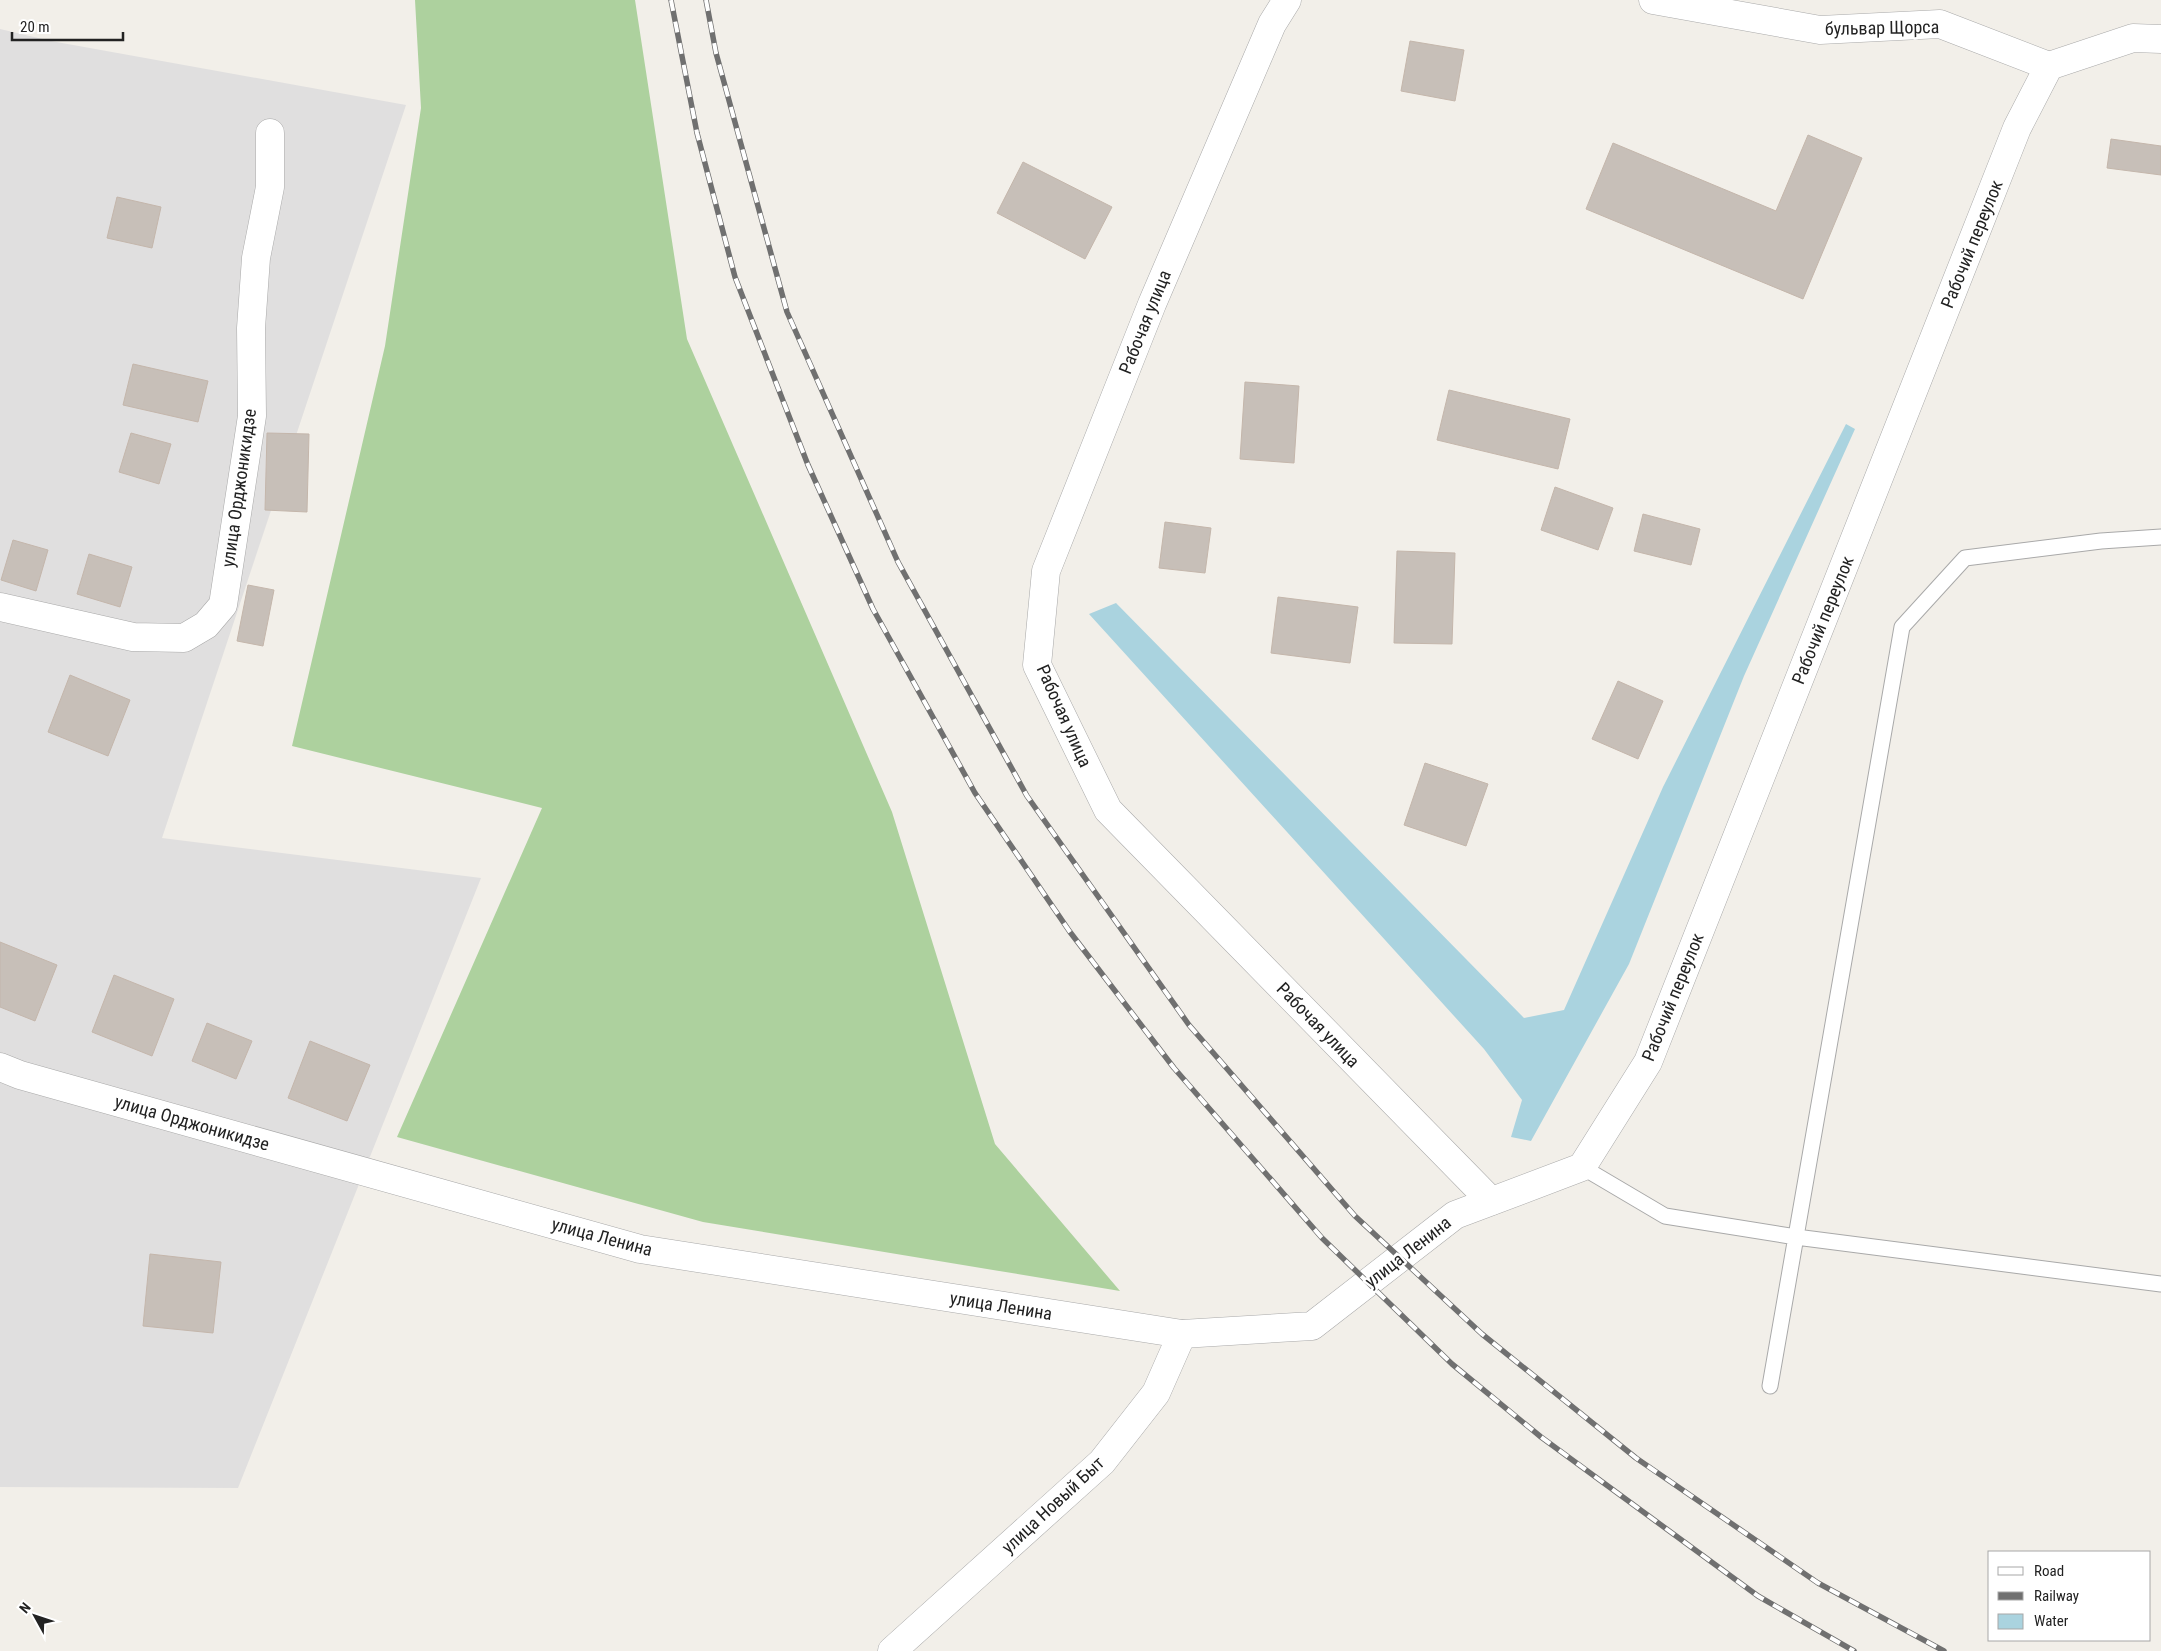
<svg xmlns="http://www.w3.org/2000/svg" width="2161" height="1651" font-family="'Roboto Condensed',sans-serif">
<rect width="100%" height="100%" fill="#f2efe9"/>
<path fill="#e0dfdf" d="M0,29l51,12 355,64 -244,733 319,40 -243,610 -238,-1z"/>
<path fill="#add19e" d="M415,0h220l52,339 205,473 103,332 125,147 -417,-69 -306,-85 145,-329 -250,-62 93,-400 36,-238z"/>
<path fill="#aad3df" d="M1846,424l9,5 -111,247 -115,288 -98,177 -20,-4 11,-37 -38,-51 -395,-435 27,-11 408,415 40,-8 99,-223z"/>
<path fill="#c7bfb8" stroke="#c4b6ab" d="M1410,41l54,9 -9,51 -54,-10z
M1808,135l54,23 -59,141 -217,-90 27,-66 163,68z
M2111,139l50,7v29l-54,-7z
M1023,162l89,45 -27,52 -88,-46z
M117,197l44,10 -9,41 -45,-10z
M133,364l75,17 -10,41 -75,-17z
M1245,382l54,4 -5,77 -54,-4z
M1449,390l121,29 -12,50 -121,-29z
M131,433l40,11 -12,40 -40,-12z
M267,433l42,1 -2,78 -42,-2z
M1555,487l58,21 -15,42 -57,-20z
M1643,514l57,15 -9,36 -57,-14z
M1165,522l46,6 -6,45 -46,-5z
M13,540l35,10 -12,41 -35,-11z
M1397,551l58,2 -3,91 -58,-1z
M89,554l43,13 -12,40 -43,-13z
M248,585l26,5 -11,56 -26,-5z
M1278,597l80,10 -8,56 -79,-10z
M70,675l60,25 -22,56 -60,-24z
M1618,681l45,20 -25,58 -46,-20z
M1425,763l63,21 -22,62 -62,-21z
M0,942l57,23 -22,56 -35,-14z
M114,975l60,24 -22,57 -60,-24z
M207,1023l45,18 -16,38 -44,-18z
M310,1041l60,24 -23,56 -59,-23z
M150,1254l71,8 -8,71 -70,-7z"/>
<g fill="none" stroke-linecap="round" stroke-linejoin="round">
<defs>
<path id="service" d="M1582,1167l83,49 131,21 365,47
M1770,1386l132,-759 63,-69 136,-17 60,-4"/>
<path id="minor" d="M1287,0l-15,24 -120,280 -106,267 -9,94 71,145 383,391
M1653,0l167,30 120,-6 109,42
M0,607l133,30 51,1 22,-13 17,-20 29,-189 -1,-88 5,-70 14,-71v-54
M892,1651l210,-189 54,-69 26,-59"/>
<path id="tertiary" d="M0,1067l20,8 620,174 542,85 130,-8 143,-111 127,-48 66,-105 369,-934 32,-62 84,-28 28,1"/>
</defs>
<use href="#service" stroke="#a9a9a9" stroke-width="17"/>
<use href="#minor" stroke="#a9a9a9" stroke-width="29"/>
<use href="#tertiary" stroke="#a9a9a9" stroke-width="29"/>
<use href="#service" stroke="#fff" stroke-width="15"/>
<use href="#minor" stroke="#fff" stroke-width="28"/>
<use href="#tertiary" stroke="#fff" stroke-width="28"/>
<defs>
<path id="rail" d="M671,0l26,133 38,144 73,188 65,144 102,184 95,139 104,136 148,170 130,126 89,73 217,159 96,55
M706,0l10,53 71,259 111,250 129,234 162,229 166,191 127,118 154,124 182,125 126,68"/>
</defs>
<use href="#rail" stroke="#707070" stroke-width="5.5"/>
<use href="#rail" stroke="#fff" stroke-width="4" stroke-dasharray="11" stroke-linecap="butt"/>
</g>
<g text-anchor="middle" stroke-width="5" stroke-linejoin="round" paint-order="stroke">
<g font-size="18" fill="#222" stroke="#fff">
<text transform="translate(1882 28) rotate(-1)" y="6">бульвар Щорса</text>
<text transform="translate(1972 244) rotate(-68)" y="6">Рабочий переулок</text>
<text transform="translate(1145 322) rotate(-68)" y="6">Рабочая улица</text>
<text transform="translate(239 488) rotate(-82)" y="6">улица Орджоникидзе</text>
<text transform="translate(1823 620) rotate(-68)" y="6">Рабочий переулок</text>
<text transform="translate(1064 716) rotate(66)" y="6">Рабочая улица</text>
<text transform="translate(1673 997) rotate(-68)" y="6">Рабочий переулок</text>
<text transform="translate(1318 1025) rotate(46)" y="6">Рабочая улица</text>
<text transform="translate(192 1123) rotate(16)" y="6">улица Орджоникидзе</text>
<text transform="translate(602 1237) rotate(15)" y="6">улица Ленина</text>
<text transform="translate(1408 1252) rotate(-38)" y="6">улица Ленина</text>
<text transform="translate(1001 1306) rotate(9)" y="6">улица Ленина</text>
<text transform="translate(1053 1505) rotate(-43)" y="6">улица Новый Быт</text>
</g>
</g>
<rect x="1988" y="1551" width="162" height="90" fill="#ffffff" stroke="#a7a7a7"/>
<rect x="1998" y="1567" width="25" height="8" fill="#ffffff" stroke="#a7a7a7"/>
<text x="2034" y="1576" font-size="15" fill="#222222">Road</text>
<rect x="1998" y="1592" width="25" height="8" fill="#707070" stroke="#a7a7a7"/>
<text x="2034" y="1601" font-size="15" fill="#222222">Railway</text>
<rect x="1998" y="1614" width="25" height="15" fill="#aad3df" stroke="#a7a7a7"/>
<text x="2034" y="1626" font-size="15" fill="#222222">Water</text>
<g transform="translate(35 1616) rotate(310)" stroke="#ffffff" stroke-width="4" paint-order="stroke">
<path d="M0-4L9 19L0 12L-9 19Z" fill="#222222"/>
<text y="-8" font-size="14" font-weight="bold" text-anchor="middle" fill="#222222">N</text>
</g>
<path d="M12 32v8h111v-8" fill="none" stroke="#222222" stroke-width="2.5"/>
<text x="20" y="32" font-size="15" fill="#222222" stroke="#ffffff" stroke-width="4" paint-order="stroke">20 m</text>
</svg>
